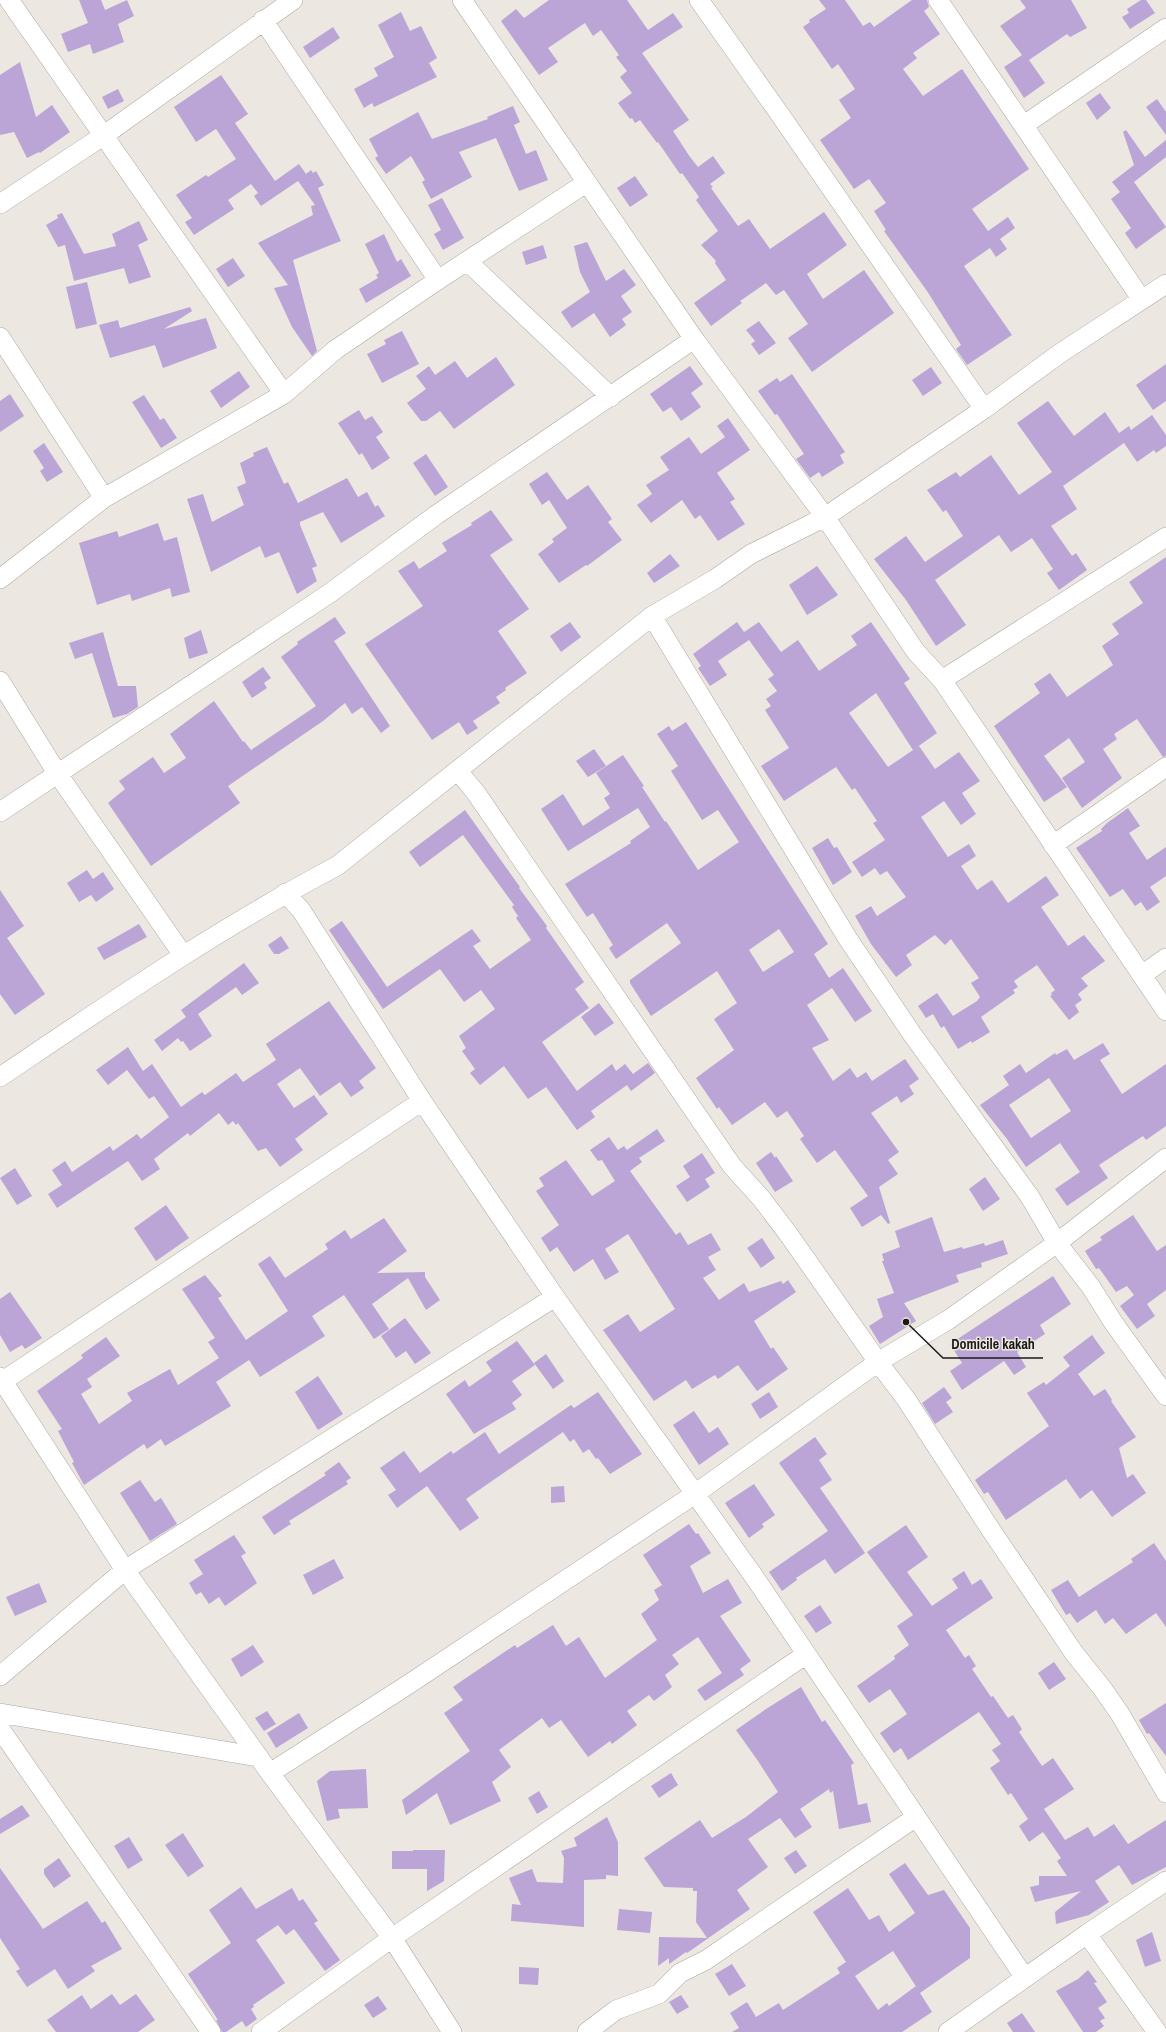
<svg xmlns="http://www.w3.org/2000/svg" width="1166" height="2032" font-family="'Archivo Narrow',sans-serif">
<rect width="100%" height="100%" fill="#ece7e0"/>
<path fill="#bba5d6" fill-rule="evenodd" d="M79,0h22l4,10 22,-10 7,16 -16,8 6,18 -31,12 -3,-10 -22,8 -7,-18 27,-11z
M549,0h78l21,30 25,-17 10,14 -41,26 47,67 -16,11 17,26 8,10 15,-11 12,17 -15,11 3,3 -2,1 27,38 11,-7 21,30 54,-37 23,33 -40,29 16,25 41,-29 30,43 -82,59 -24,-34 20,-14 -24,-34 -8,5 -10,-12 -26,18 2,2 -31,23 -17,-23 32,-23 -11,-17 1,-2 -15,-16 17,-14 -22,-31 3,-3 -17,-24 -2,1 -22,-32 -1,1 -17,-23 -5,3 -3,-5 -2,1 -12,-16 14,-10 -12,-16 7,-6 -11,-14 3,-2 -18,-25 -8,6 -8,-13 -37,25 10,14 -19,13 -38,-54 15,-12 8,9z
M819,0h26l18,26 7,-4 4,5 38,-27h15l2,7 -5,4 16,23 -27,19 4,5 -14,11 20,27 39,-27 67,100 -57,40 16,22 20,-14 7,11 -15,11 7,10 -11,8 -6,-9 -26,18 48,69 -45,30 -11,-16 5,-4 -34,-54 -43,-60 2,-1 -12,-19 12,-8 -17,-24 -15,10 -34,-49 31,-22 -12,-18 16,-11 -17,-25 -6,5 -29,-42 7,-5 -1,-2 17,-11z
M1020,0h51l16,28 -17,9 -3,-3 -38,26 16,23 -21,15 -20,-31 18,-12 -22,-29 26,-18z
M1141,0h5l9,13 -25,16 -8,-12 7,-4 -2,-4z
M401,12l9,19 11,-5 16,32 -8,5 8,14 -63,30 -2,-4 -8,5 -10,-19 24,-13 -4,-8 20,-11 -16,-32z
M333,27l7,11 -30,20 -7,-11z
M20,62l16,55 16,-12 18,27 -30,21 -1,-1 -12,6 -13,-26 -14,3v-60z
M221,75l27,39 -13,9 40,58 24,-17 7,10 5,-4 2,3 3,-2 8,14 -6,3 23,53 -48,19 24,91 -5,5 -20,-29 -18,-39 14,-3 -30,-42 55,-28 -2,-9 4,-1 -17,-24 -37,25 -7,-10 4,-3 -7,-9 -23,16 6,9 -40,26 -9,-13 7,-4 -16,-23 30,-20 2,2 28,-18 -20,-30 -20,13 -22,-35z
M118,89l6,12 -16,8 -6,-12z
M1100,93l11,15 -14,12 -11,-17z
M1157,99l9,13v23l-20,-28z
M513,106l7,16 -6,3 12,29 10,-4 12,30 -29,11 -23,-53 -37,14 13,25 -41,22 -9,-17 3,-2 -14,-24 -25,18 -11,-16 3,-2 -9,-17 49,-27 14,27 56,-20 -1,-2z
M1126,130l19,27 21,-17v17l-32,25 32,45 -30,22 -11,-16 6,-5 -20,-29 9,-7 -8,-10 22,-17 -11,-33z
M635,176l13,19 -18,12 -13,-19z
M442,198l22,40 -21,12 -9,-16 7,-4 -13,-25z
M62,213l22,41 32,-8 -4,-12 27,-13 9,19 -10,5 13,32 -22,7 -5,-16 -50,13 -9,-36 -7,2 -12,-22 12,-7 -1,-3z
M384,234l13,28 4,-3 10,17 -45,27 -7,-14 19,-11 -2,-3 3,-2 -14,-29z
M587,242l19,39 18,-12 12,16 -15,11 11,16 -10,7 4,6 -16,12 -16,-24 -22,15 -11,-16 29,-20 -10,-20 -6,-26z
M543,245l4,13 -21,7 -4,-13z
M233,258l12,18 -17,11 -12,-18z
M87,282l10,42 -21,5 -10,-42z
M190,307l2,4 -28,18 42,-11 11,30 -54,20 -8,-23 -45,13 -11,-33 19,-5 2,8z
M759,321l17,22 -17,12 -8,-11 4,-3 -9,-11z
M402,331l17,33 -37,19 -15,-29 19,-10 -2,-4z
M496,357l19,28 -61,44 -14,-18 -14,10h-5l-14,-18 19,-14 -10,-13 13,-10 6,9 20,-14 12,17z
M1166,364v37l-13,9 -17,-25z
M690,366l13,18 -12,9 10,14 -20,14 -10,-14 -8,5 -13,-18z
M931,367l11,16 -19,13 -11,-16z
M239,371l11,16 -29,21 -11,-17z
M792,374l53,78 -5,3 4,8 -22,14 -3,-5 -9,6 -14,-19 8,-5 -27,-40 -2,1 -17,-24 19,-13 3,4z
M10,394l14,22 -24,16v-31z
M144,395l16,25 4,-2 13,20 -16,10 -29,-46z
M1048,401l26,35 31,-24 14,21 10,-7 2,4 21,-15 14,20v11l-10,7 -2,-3 -17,12 -13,-19 -61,43 14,23 -26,17 21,30 4,-3 11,17 -28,20 -12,-17 6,-4 -21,-31 -21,14 -12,-17 -64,45 31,45 -30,21 -30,-46 -32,-41 32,-23 19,26 38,-26 -17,-26 -3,2 -16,-22 29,-18 4,5 31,-22 28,40 33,-23 -35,-49z
M359,410l6,10 7,-4 11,16 -7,5 14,21 -18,12 -10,-17 -3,2 -21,-32z
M728,418l22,32 -33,23 18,26 -5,3 15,22 -27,17 -18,-26 -5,4 -13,-19 -31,23 -14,-18 15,-11 -6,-9 23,-15 -9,-13 29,-20 12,17 24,-17 -8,-11z
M44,443l19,29 -16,10 -7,-11 4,-3 -11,-17z
M267,447l17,37 4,-2 10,21 49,-25 11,19 9,-5 8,15 3,-2 7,11 -44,27 -18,-31 -23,10v3l17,41 -5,2 5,13 -20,13 -18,-42 -14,6 -5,-12 -49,26 -24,-73 16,-5 9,28 32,-17 -7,-18 9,-4 -6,-20 14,-7 -1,-3z
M426,454l22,33 -13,9 -22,-33z
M547,472l20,28 21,-15 24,34 -4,3 14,18 -35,26 -1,-1 -27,18 -21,-29 16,-12 -2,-3 15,-11 -18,-28 -7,5 -13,-21z
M491,510l22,30 -23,15 39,54 -31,22 29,42 -22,15 1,2 -10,7 4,6 -27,18 5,7 -11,7 -8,-13 -27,18 -67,-96 58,-38 -25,-35 16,-10 5,8 28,-18 -5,-8 30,-18 -1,-2z
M158,523l6,18 13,-4 13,55 -18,5 -2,-9 -38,13 -2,-7 -33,11 -18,-62 38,-12 2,6z
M670,554l10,12 -26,17 -7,-10z
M1166,557v199l-3,1 -26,-38 -23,15 3,5 -14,10 19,29 -40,30 -20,-30 23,-16 -16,-24 -25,18 23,31 -23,15 -50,-76 46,-33 -6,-9 16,-11 17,24 46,-32 -11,-19 17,-12 -7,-10 31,-21 -14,-21z
M817,566l21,29 -31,20 -18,-30z
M335,617l11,16 -12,8 56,85 -9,7 -19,-26 -10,7 -7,-11 -22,18 -95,65 12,17 -89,63 -43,-63 17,-14 -6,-8 34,-24 11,16 22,-15 -16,-24 44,-33 29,41 1,-1 7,9 65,-44 -35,-49 17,-13 -1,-2z
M570,622l11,15 -20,15 -11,-16z
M737,622l7,10 15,-10 22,30 17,-12 21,31 38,-26 -6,-9 20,-14 39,57 -6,4 33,50 -24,17 -37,-57 -27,20 39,54 31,-21 16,23 24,-17 21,29 -18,12 14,21 -15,11 -17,-24 -23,16 27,40 21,-13 7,12 -15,10 16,24 15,-10 16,23 38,-27 13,19 -18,12 27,39 16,-11 21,26 -24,17 7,8 -10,8 4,6 -7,5 4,7 -10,8 -19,-24 2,-1 -1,-2 4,-3 -18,-25 -23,16 4,6 -5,3 2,3 -34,24 9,15 -18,11 -1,-2 -13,8 -14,-23 -3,2 -8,-14 -7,4 -8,-12 19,-13 16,23 24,-15 3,-4 -9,-14 8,-5 -28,-39 -6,6 -10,-10 -29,20 6,10 -16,12 -25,-33 -16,-28 16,-10 6,10 29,-19 -19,-26 -7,4 -5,-7 -13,9 -10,-15 33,-22 -12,-17 4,-2 -22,-33 -3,2 -16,-23 -52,34 -23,-35 28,-18 -24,-38 6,-4 -5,-7 11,-8 -9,-12 6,-4 -25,-35 -31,21 9,14 -17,11 -12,-18 3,-2 -8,-12z
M201,630l7,23 -19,6 -5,-21z
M103,632l15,54h18l2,21 -11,7 -14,4 -21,-65 -17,6 -6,-16z
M263,667l8,11 -7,5 3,5 -15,10 -10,-16z
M686,722l142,222 -14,10 15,24 14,-10 29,43 -17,11 -23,-34 -25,17 22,35 -17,8 21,33 17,-13 7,10 9,-6 6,9 33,-22 14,20 -10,7 5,8 -13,9 -4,-7 -26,17 28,39 -11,8 10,14 -19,13 11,36 -2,1 -7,-9 -19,12 -12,-19 18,-12 -33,-46 -18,13 -17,-24 4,-3 -17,-25 -10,7 -12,-16 -33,23 -13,-18 -2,2 -21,-31 38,-28 -20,-31 23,-16 -20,-32 -66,45 -21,-33v-3l51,-37 -14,-20 -51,36 -7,-11 4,-3 -20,-32 -6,4 -22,-33 66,-41 -1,-2 20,-14 -12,-19 -70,43 -27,-42 22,-15 20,32 27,-18 -6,-10 6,-4 -14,-21 27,-18 21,31 -2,1 23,35 1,-1 32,49 41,-28 -21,-32 -16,10 -31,-49 7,-5 -21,-32 12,-8 3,5zM779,929l15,23 -31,20 -14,-22z
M594,749l12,17 -18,11 -12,-16z
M1128,808l12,18 -11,7 18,27 19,-13v29l-16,11 10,15 -13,9 -6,-9 -6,4 -12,-17 -13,8 -34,-49 26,-17 -1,-2 6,-6z
M465,810l55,77 -1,1 28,38 -1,2 38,54 -9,7 14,19 -47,34 35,49 35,-27 4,7 9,-7 8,10 15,-11 7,10 -24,18 -4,-6 -36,26 4,6 -18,13 -31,-43 -18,12 -24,-33 -24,19 -10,-12 5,-4 -13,-18 4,-3 -7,-12 36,-27 -14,-19 -17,12 -24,-33 -57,40 -54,-79 13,-9 45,66 85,-58 9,12 -8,5 17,23 41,-29 -15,-22 2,-2 -6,-9 2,-2 -51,-70 -43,32 -11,-15z
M828,838l6,10 3,-1 15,25 -19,13 -21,-37z
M87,870l6,9 10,-7 11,17 -18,13 -5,-7 -12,7 -12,-19z
M0,890l24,36 -17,12 38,56 -30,21 -15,-21z
M139,924l8,13 -43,23 -7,-12z
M281,936l8,12 -10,6h-5l-6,-9z
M244,963l15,20 -17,12 -6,-8 -38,27 14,22 -22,15 -7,-10 -2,1 -3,-4 -16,13 -8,-11 32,-23 -5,-7z
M329,1001l47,67 -17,13 5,7 -13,9 -11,-15 -20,14 -20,-28 -23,16 17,24 20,-13 14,19 -33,25 8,11 -23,17 -14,-19 -8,3 -20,-28 -2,2 -3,-4 -5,4 -9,-12 -29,23 -2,-3 -34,26 6,10 -18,12 -14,-20 -71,47 -9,-14 14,-9 -10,-15 13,-9 7,11 38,-26 3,5 24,-17 4,5 28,-22 -15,-21 -5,3 -22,-29 -19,15 -12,-15 32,-23 15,24 9,-7 29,43 21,-15 3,3 31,-22 7,9 33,-22 -10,-16z
M599,1003l15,20 -19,13 -14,-19z
M1103,1043l7,11 -10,6 22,34 44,-30v62l-20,14 -3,-4 -44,29 9,13 -41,28 -12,-17 25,-17 -20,-29 -34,24 -19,-28 -27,-34 29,-20 -6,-9 17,-12 6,9 29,-20 1,2 11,-6 7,11zM1049,1078l22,33 -40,27 -22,-33z
M657,1129l8,12 -26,17 3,4 -12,9 46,64 4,-3 8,13 23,-12 10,17 -13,7 8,13 -13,8 16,22 25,-17 5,9 32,-11 2,3 5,-4 8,12 -42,29 17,28 2,-2 15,22 -31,22 -19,-26 -20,14 -3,-4 -23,14 -6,-9 -32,21 -51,-71 25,-16 12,18 35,-23 -47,-75 -23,15 14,23 -14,8 -12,-21 -19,13 -17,-25 -7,5 -9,-14 18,-13 -23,-34 8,-5 -5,-8 27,-18 26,36 23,-15 -13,-21 -4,1 -8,-11 19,-13 9,13 6,-4 3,4z
M771,1152l4,6 1,-2 17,25 -18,11 -19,-29z
M702,1153l13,20 -10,6 5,8 -23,15 -11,-16 14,-9 -7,-11z
M15,1168l17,28 -15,9 -17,-27z
M985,1177l15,22 -17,12 -14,-22z
M166,1205l23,33 -33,23 -22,-33z
M1133,1215l24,36 9,-6v45l-19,14 8,12 -18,13 -17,-23 14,-11 -7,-9 -11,6 -17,-24 -3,1 -11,-18 17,-11 -2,-3z
M932,1217l12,35 18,-5 1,2 21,-6 1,3 18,-6 5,14 -27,9 1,4 -26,8 3,7 -55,21 12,18 -36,23 -11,-18 14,-9 -6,-18 17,-6 -12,-32h2l-2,-7 18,-7 -5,-16z
M384,1218l23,33 -30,22 48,-1v5l15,23 -14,10 -18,-32 -36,26 17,25 -15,10 -30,-44 -32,21 13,20 -65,41 -11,-17 -33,22 15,24 -66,40 -4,-7 -14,10 -3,-5 -60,41 -12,-22 2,-1 -16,-31 4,-2 -25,-38 46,-33 -2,-3 25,-18 14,19 -33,23 5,8 -11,7 18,30 33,-23 -5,-8 43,-24 8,16 41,-27 -11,-16 7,-4 -33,-49 23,-14 17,21 -4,2 28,42 42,-29 -30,-47 12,-8 15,22 43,-29 -3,-5 20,-14 6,9z
M762,1238l13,20 -14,10 -14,-20z
M1053,1276l18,28 -31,21 5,9 -28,18 9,15 -12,8 -10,-14 -42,29 -12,-19 12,-8 -12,-19z
M10,1292l32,46 -17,11 -3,-4 -12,7 -10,-17v-36z
M405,1318l26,35 -16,11 -9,-13 -10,7 -15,-22z
M1092,1335l13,18 -27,21 16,22 11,-7 7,11 -1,1 25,36 -17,11 8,30 6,-4 13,19 -34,24 -20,-27 -12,9 -14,-20 -60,41 -18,-28 -4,2 -9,-14 74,-54 -22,-33 17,-11 2,3 24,-19 -7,-9z
M517,1341l18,24 -23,16 10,14 -10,8 4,6 -42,25 -28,-40 19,-14 4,7 23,-16 -6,-9z
M546,1354l18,27 -11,8 -19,-26z
M318,1376l25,38 -25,16 -23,-38z
M944,1387l8,11 -6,4 7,10 -18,12 -13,-21z
M598,1392l44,62 -32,20 -12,-16 -2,1 -7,-10 -6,4 -9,-14 -4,3 -7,-10 -97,67 13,19 -19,13 -33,-45 -30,22 -9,-13 8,-5 -16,-22 24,-17 16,22 31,-22 2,3 32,-22 14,22 72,-49 3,3z
M769,1392l9,15 -18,12 -9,-15z
M694,1411l15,22 9,-6 11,17 -30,21 -26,-40z
M815,1437l12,17 -8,6 13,20 -12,8 45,65 -30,21 -10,-15 -29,19 1,2 -15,11 -13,-19 59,-41 -49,-68z
M339,1462l12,16 -5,3 2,3 -59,37 2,3 -17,11 -12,-18 64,-42 -2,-2z
M140,1480l15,22 6,-4 16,26 -27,17 -30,-48z
M754,1484l21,31 -13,9 2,3 -15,11 -24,-35z
M564,1486l1,16 -14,1v-16z
M689,1524l7,10 2,-1 13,20 -21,13 13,27 25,-14 14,24 -22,13 31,45 -11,8 4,6 -39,26 -8,-11 25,-17 -24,-36 -26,18 7,9 -14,11 7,12 -18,14 -5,-6 -22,16 10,14 -25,19 -2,-3 -22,16 -27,-37 -12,8 -7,-10 -43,32 12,17 -19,15 9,19 -51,24 -13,-32 -31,22 -4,-15 68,-49 -26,-38 19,-13 -10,-13 10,-7 52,-35 2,3 36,-23 13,21 13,-9 26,41 52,-38 -16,-26 18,-14 -5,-10 8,-5 -19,-30z
M906,1525l22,32 -21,15 25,34 26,-18 -6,-9 12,-8 8,14 9,-6 12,19 -47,32 19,28 4,-3 7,11 -4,3 19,28 2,-1 15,22 5,-3 9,14 -3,3 23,34 11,-8 21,31 -30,20 21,31 23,-13 6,10 20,-13 14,20 38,-24v47l-34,18 -13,-20 -24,16 14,21 -20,13 -33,9 -1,-12 26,-21 -46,11 -5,-15 9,-2v-9h28l-10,-15 4,-3 -18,-26 -14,10 -10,-16 9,-7 -17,-26 -3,2 -18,-27 10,-7 -8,-11 9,-6 -22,-32 -71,48 -7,-12 -7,5 -14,-20 27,-19 -17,-25 -21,14 -12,-17 38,-27 -1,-3 15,-11 -12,-19 16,-11 -46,-63z
M234,1535l12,18 -5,3 16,27 -32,23 -6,-9 -10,7 -8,-12 -5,3 -7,-12 14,-9 -9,-14z
M1154,1543l12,18v66l-10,-14 -30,21 -13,-16 -8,6 -9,-14 -19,13 -7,-10 -4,2 -15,-25 17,-10 11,17 54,-35 -2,-3z
M334,1559l10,19 -31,17 -10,-20z
M39,1583l8,19 -32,14 -9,-19z
M820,1605l12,18 -16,10 -12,-17z
M253,1645l11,17 -23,15 -10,-18z
M1054,1662l12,17 -17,11 -11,-17z
M801,1687l21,35 3,-2 29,43 -3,2 7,40 9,-2 4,19 -32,7 -6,-38 -3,2 -1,-4 -29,20 12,18 -17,11 -15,-20 -32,21 20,28 -31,23 13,19 -63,44 -1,-1 -17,12v-6l-11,8 1,-29 48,1 -11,-16 1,-31h-4v-3l-29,-1 -20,-29 56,-38 12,18 34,-21 32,-25 -20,-31 -22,-31 30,-21z
M1166,1703v53l-17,-23 -2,1 -8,-14z
M267,1711l9,13 -12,7 -9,-13z
M299,1713l9,15 -32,20 -9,-15z
M366,1769l2,39 -30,1 2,9 -13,3 -10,-40 13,-10z
M671,1773l7,12 -19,13 -8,-12z
M539,1791l9,16 -11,7 -9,-16z
M22,1805l8,11 -30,18v-15z
M607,1817l11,25v34l-12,-1v4l-22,1v47l-73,-6 1,-17 9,1 -12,-27 23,-9 5,13 26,1 1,-25 -3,-7 16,-5 -3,-8z
M183,1833l21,33 -16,11 -23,-32z
M129,1837l14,23 -15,9 -14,-23z
M413,1850h32l-1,31 -17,10v-22h-35v-18h21z
M796,1850l11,16 -12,8 -11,-16z
M59,1858l12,18 -17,12 -10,-14v-5z
M905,1863l23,32 16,-5 26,38v30l-50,35 12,19 -30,20h-170l7,-4 -9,-15 17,-11 9,15 23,-14 4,7 57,-37 -3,-5 9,-6 -33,-50 35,-24 21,32 10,-5 10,17 26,-19 -26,-39zM893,1951l24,37 -1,-2 -27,20 -2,-3 -9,7 -23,-34z
M0,1868l43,61 44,-28 15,22 3,-2 17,28 -31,17 4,5 -27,18 -13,-20 -28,18 -11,-16 4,-2 -20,-31z
M241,1887l15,22 36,-21 7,13 4,-2 15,22 -4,2 26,37 -15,11 -31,-42 -8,6 -8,-10 -22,15 29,43 -32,22 1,2 -3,2 6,10 -11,8 -4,-6 -16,11h-4l-6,-12h2l-30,-46 43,-31 -22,-33z
M619,1909l33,3 -2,21 -33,-3z
M1152,1932l9,29 -16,6 -9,-27z
M732,1964l14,22 -17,10 -14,-22z
M519,1967l20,1 -1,17 -19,-1z
M1088,1970l9,12 -3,1 13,19 -9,6 7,10 -5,3 4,5 -8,6h-13l-27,-41 22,-12z
M112,1994l8,11 16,-11 19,26 -17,12h-82l-9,-12 35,-25 9,14z
M681,1995l8,12 -12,7 -8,-12z
M378,1996l9,13 -14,9 -9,-13z
M1022,2013l13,19h-22l-6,-9z"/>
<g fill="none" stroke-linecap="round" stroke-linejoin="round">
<defs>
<path id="minor" d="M9,0l275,394
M462,0l232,339 131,178 91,135 26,28 224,331
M699,0l82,116 203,293
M938,0l204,300
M263,20l175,260
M1024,125l142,-97
M0,204l103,-68 190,-136
M468,262l143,135
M0,337l104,161
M0,579l104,-81 180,-104 51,-44 103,-70 148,-97
M652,616l196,323 64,95 118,163 27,46 34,44 22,35 53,74
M942,680l224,-143
M0,681l57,92 126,182
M458,771l18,22 256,373 29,32 28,37 89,127 28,37 81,125 87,129 28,35 18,26 46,79
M0,812l330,-219 106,-78 258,-176
M1053,845l113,-78
M285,893l16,17 121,191 133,196 200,281 270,400
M1142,975l24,-17
M0,1077c110,-74 219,-149 337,-211l315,-250 63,-37 36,-25 74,-37 159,-108 75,-55 107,-70
M0,1377l125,193 145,203 122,165 60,94
M3,1381l419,-280
M0,1676l125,-106 430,-273
M0,1713l259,44
M0,1729l211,303
M270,1773l136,-87 289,-192 183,-132 70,-42 109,-77 109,-85
M1087,1934l70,98
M261,2032l131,-94 413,-283
M587,2032l29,-22 43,-16 21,-21 26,-13 210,-143
M948,2032l139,-98 79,-53"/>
</defs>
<use href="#minor" stroke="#ada8a1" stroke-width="20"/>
<use href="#minor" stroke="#fff" stroke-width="19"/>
</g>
<path fill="none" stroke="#1c1a18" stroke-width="1.5" d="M906 1322L943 1358H1043"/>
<circle fill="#1c1a18" stroke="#ece7e0" stroke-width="1.5" cx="906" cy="1322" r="4"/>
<g font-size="14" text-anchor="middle" font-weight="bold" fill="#1c1a18" stroke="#ece7e0" stroke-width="3" stroke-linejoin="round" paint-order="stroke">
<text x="993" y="1349">Domicile kakah</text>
</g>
</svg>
